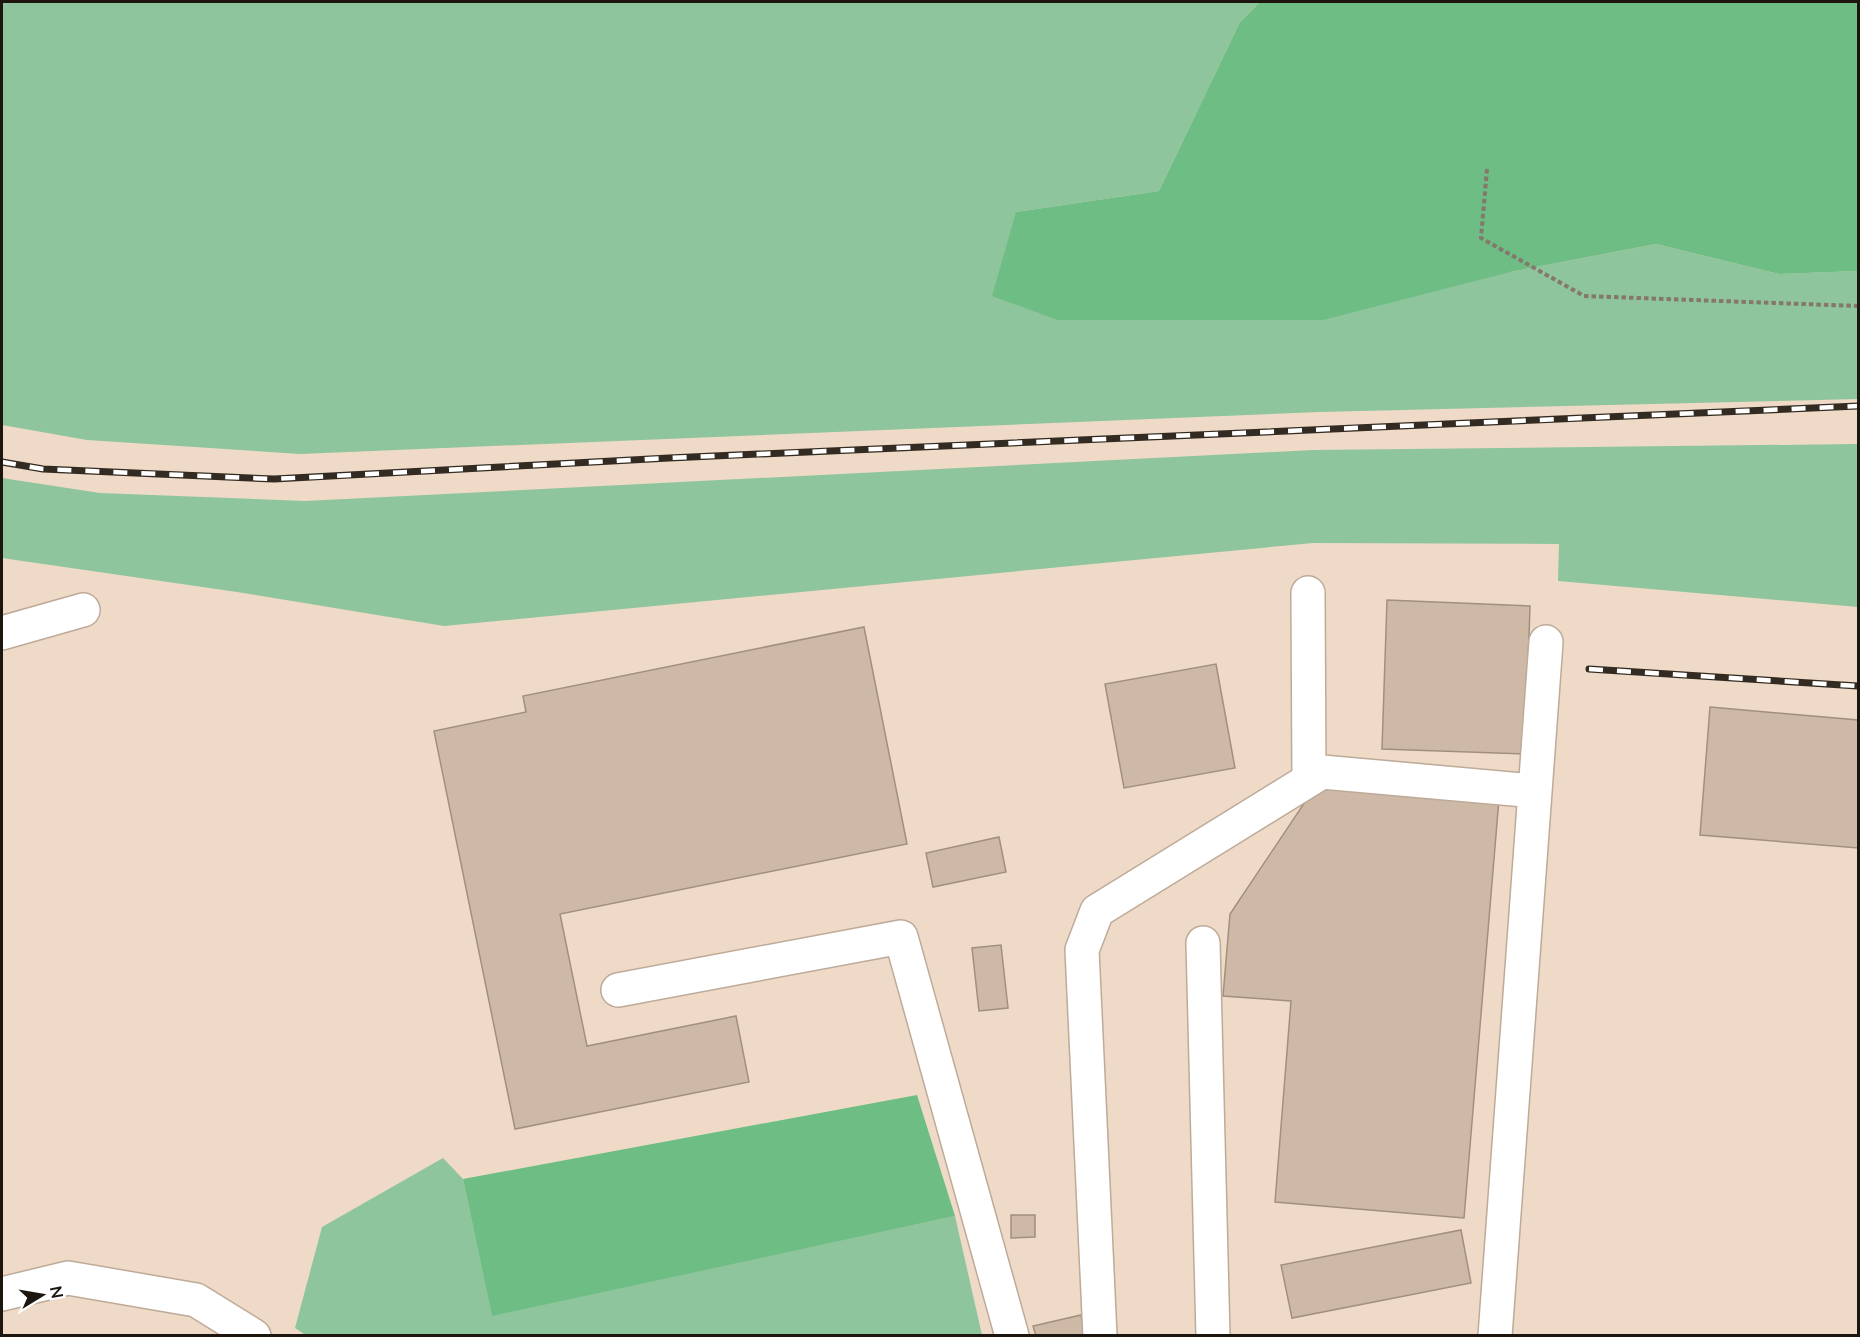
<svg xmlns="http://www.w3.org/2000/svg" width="1860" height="1337" font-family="Lato,sans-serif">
<rect width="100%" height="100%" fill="#efdac7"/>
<path fill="#8ec59c" d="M2,2h1258l-20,20 -81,169 -143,21 494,60 146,-28 123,30 79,-3v128l-538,13 -1020,42 -213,-14 -85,-15z
M1858,444v163l-300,-26 1,-37 -246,-1 -869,83 -207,-34 -235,-34v-80l98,15 205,8 1008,-51z
M443,1158l20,21 29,136 463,-99 27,119 -675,1 -12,-8 27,-101z"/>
<path fill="#6dbd84" d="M1260,2h598v269l-79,3 -123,-30 -146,28 -187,48h-265l-66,-24 24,-84 143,-21 81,-169z
M917,1095l38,121 -463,100 -29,-137z"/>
<path fill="#cdb9a6" stroke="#a28f7d" stroke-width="1.5" d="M1387,600l143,6 -5,148 -143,-5z
M864,627l43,217 -347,70 27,132 149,-30 13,66 -234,47 -81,-398 92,-19 -3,-16z
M1216,664l19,104 -111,20 -19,-104z
M1710,707l148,13v128l-158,-13z
M1317,784l182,15 -35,419 -189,-16 16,-201 -68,-5 7,-82z
M999,837l7,35 -73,15 -7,-34z
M1001,945l7,63 -29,3 -7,-63z
M1011,1215h24v22l-24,1z
M1461,1230l10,53 -179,35 -11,-53z
M1081,1315l5,21h-50l-3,-10z"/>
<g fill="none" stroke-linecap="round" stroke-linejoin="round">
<defs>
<path id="minor" d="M1308,593l1,187
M2,633l81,-23
M1203,943l10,393
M618,990l283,-53 111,399
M2,1294l66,-16 128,22 58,36
M1100,1336l-18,-386 15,-39 225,-139 213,19
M1495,1336l51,-694"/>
</defs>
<use href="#minor" stroke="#beaa98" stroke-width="36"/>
<path stroke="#85776a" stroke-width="4" stroke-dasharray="4.5 3" stroke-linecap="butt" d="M1487,169l-6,69 103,58 274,10"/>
<use href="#minor" stroke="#fff" stroke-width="33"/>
<defs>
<path id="rail" d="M2,462l41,7 231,10 395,-21 1189,-52
M1589,669l269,17"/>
</defs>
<use href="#rail" stroke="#332b22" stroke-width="7"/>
<use href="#rail" stroke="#fff" stroke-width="4.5" stroke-dasharray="14" stroke-linecap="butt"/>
</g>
<rect width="1860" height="1337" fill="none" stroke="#1d160f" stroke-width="6"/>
<g transform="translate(42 1295) rotate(79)" stroke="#ffffff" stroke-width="4.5" paint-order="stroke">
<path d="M0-4.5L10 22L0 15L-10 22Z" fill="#1d160f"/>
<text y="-9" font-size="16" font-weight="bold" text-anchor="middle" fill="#1d160f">N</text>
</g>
</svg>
